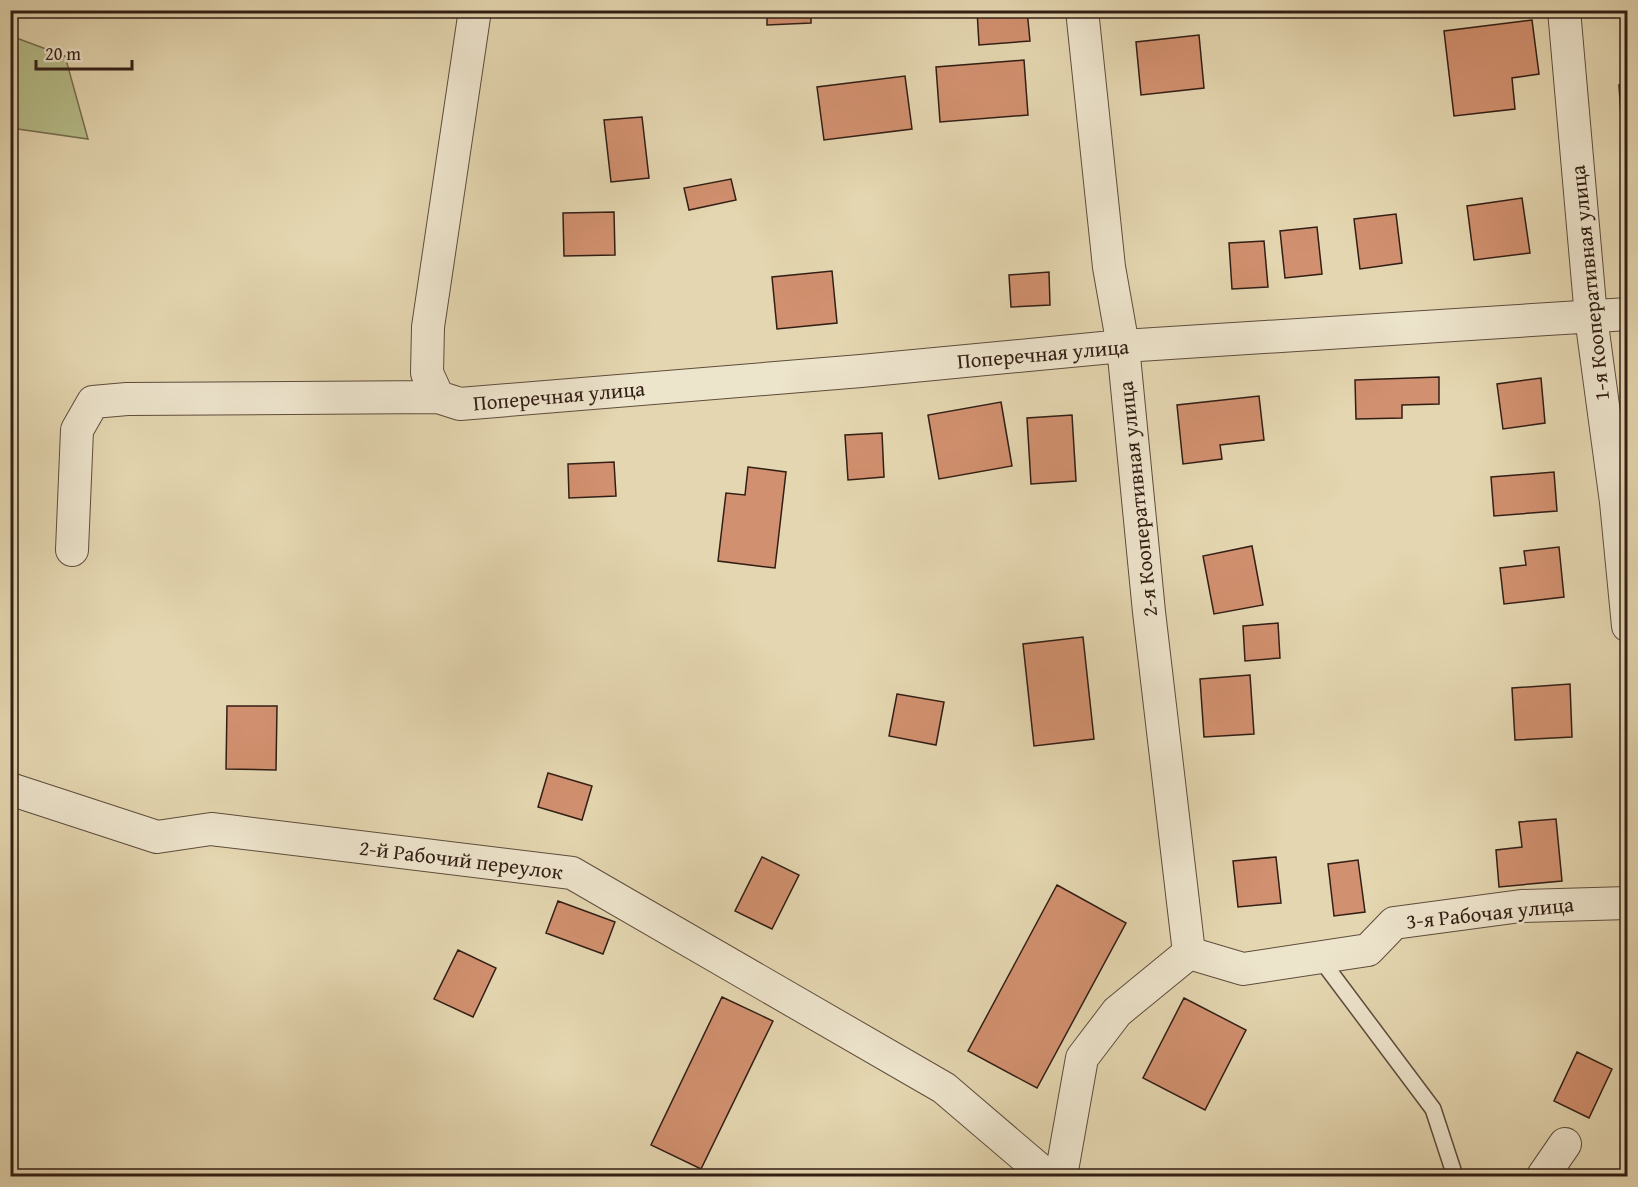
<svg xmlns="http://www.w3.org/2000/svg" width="1638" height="1187" font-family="'Gentium Book Plus',serif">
<rect width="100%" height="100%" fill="#e4d6b0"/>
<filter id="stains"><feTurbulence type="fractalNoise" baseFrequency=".00333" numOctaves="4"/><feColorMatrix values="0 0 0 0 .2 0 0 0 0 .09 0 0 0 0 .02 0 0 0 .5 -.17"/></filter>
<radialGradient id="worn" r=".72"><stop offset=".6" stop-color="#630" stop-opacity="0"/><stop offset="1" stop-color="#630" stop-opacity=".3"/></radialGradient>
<path fill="#b6bd8a" stroke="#746e50" stroke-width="1.5" d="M11,36l54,20 23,83 -77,-11z"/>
<path fill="#d1906f" stroke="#321e15" stroke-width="1.5" d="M767,10h44v13l-44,2z
M977,10h50l3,31 -51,4z
M1532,20l7,54 -27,4 3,31 -61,7 -10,-85z
M1199,35l5,53 -63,7 -5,-53z
M1024,60l4,55 -88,7 -4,-55z
M905,76l7,53 -88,11 -7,-53z
M1628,84v64h-5l-4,-63z
M642,117l7,61 -38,4 -7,-62z
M731,179l5,21 -47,10 -5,-22z
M1522,198l8,55 -56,7 -7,-54z
M614,212l1,43 -51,1 -1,-43z
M1396,214l6,49 -42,6 -6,-50z
M1317,227l5,47 -37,4 -5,-47z
M1264,241l4,46 -36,2 -3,-46z
M832,271l5,52 -60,6 -5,-52z
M1049,272l1,33 -39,2 -2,-32z
M1439,377v27l-37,1v13l-46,1 -1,-39z
M1541,378l4,45 -42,6 -6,-45z
M1259,396l5,44 -44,5 2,14 -39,5 -6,-59z
M1001,402l11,64 -73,13 -11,-64z
M1072,415l4,66 -45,3 -4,-66z
M882,433l2,44 -36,3 -3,-45z
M614,462l2,34 -47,2 -1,-34z
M748,467l38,5 -11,96 -57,-7 8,-68 19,2z
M1554,472l3,39 -63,5 -3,-39z
M1252,546l11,59 -49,9 -11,-58z
M1559,547l5,50 -60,7 -4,-36 26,-3 -2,-14z
M1278,623l2,35 -35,3 -2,-35z
M1083,637l11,102 -60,7 -11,-102z
M1250,675l4,59 -50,3 -4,-58z
M1570,684l2,53 -57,3 -3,-52z
M897,694l47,8 -8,43 -47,-9z
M227,706h50l-1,64 -50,-1z
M548,773l44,13 -10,34 -44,-13z
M1556,819l6,62 -63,6 -3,-37 26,-3 -3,-25z
M762,857l37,18 -27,54 -37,-18z
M1276,857l5,46 -43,4 -5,-46z
M1358,860l7,52 -31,4 -6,-52z
M1057,885l69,38 -89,165 -69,-37z
M558,901l57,21 -12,32 -57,-21z
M458,950l38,18 -23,49 -39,-18z
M722,997l51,24 -72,148 -50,-24z
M1184,998l62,32 -41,80 -62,-32z
M1577,1052l35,17 -23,49 -35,-17z"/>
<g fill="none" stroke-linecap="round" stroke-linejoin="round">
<defs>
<path id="lane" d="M1319,957l114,152 22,67"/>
<path id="street" d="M475,10l-47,317 -1,46 11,24 22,7 401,-33 262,-25 505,-32
M1082,10l27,257 14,79 26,266 40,341
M1564,10l27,307 25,185 12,124
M72,550l5,-120 16,-28 34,-3 311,-2
M10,789l147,48 54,-8 361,44 372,215 103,88
M1189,953l54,16 125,-19 26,-27 127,-17 107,-3
M1061,1176l21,-118 35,-46 72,-59
M1543,1176l22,-32"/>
</defs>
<use href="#lane" stroke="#5e4c3c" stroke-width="18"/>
<use href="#street" stroke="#5e4c3c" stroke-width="34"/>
<use href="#lane" stroke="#ede4cc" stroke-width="15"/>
<use href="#street" stroke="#ede4cc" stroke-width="32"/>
</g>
<g text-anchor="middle" stroke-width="5" stroke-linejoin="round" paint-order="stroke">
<g font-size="21" fill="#321e15" stroke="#ede4cc">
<text transform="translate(1590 283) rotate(-96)" y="7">1-я Кооперативная улица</text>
<text transform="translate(1043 354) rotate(-5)" y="7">Поперечная улица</text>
<text transform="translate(559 396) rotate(-5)" y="7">Поперечная улица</text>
<text transform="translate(1138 499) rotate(-96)" y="7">2-я Кооперативная улица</text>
<text transform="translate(461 860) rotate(7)" y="7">2-й Рабочий переулок</text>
<text transform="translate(1490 913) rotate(-6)" y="7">3-я Рабочая улица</text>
</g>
</g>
<rect width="1638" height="1187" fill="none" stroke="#e4d6b0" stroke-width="36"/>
<rect x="12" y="12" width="1614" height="1163" fill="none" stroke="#321e15" stroke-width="3"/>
<rect x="18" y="18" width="1602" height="1151" fill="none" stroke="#321e15" stroke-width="1.5"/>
<path d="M36 60v9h96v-9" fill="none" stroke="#321e15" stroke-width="3"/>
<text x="45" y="60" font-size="18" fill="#321e15" stroke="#ede4cc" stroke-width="4.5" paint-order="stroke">20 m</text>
<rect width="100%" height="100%" filter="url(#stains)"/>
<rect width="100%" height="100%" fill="url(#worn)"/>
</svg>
